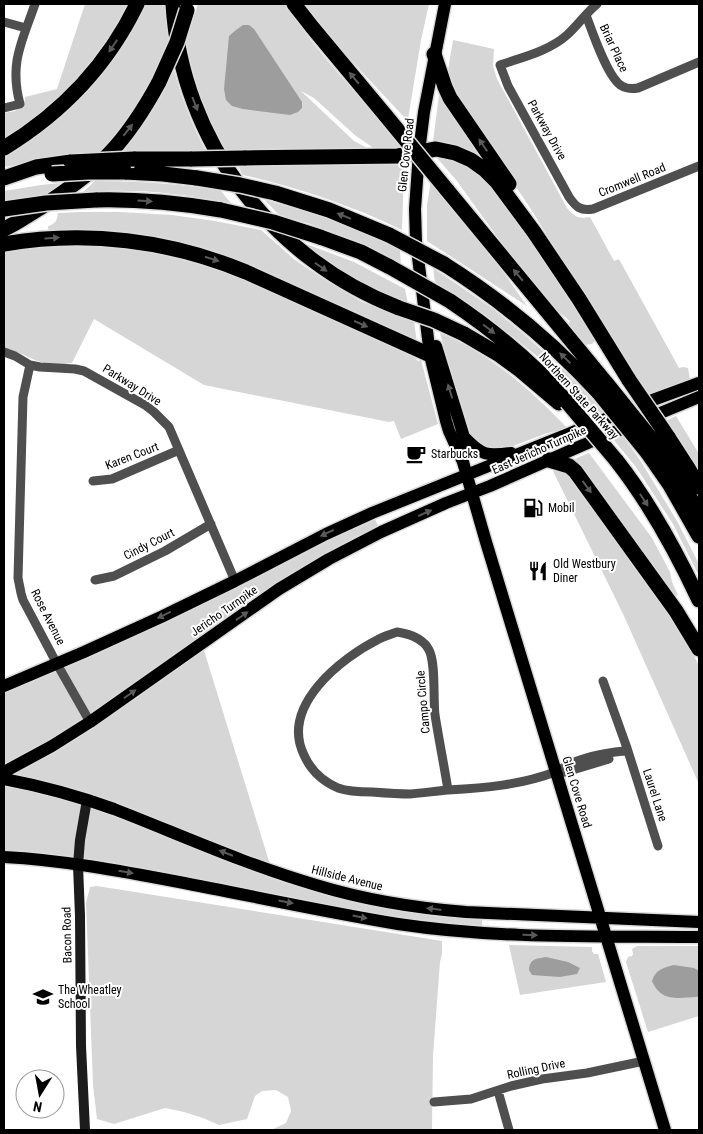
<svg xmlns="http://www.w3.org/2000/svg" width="703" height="1134" font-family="'Roboto Condensed',sans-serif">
<rect width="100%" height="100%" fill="#fff"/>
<path fill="#d6d6d6" d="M85,4h45l-16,32 -3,-2 -17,28 -34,39 -56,39v-27l11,-2 9,-6 1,-8 32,-8z
M144,4h21l4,41 -22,47 -24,35 -24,28 -62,6 -33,6v-13l32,-19 30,-23 33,-38z
M180,4h4l9,15 5,-15h87c33,51 77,94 116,141l-1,4 -21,4 -11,-9 -12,-8 -42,-38 -13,-7 53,50 15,8 -145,4 -21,-43 -18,-60z
M303,4h126l-8,36 -13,79 -4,-2 -71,-76z
M453,40l41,9 -1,17 4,13 70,129c8,9 11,11 23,9l24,44 5,-2 60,109 4,-1 5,1 2,11 -43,17 -120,-193 -77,-112 -3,-15z
M174,70c8,29 18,56 33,83l-86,1c22,-27 39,-52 53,-84z
M440,93l2,1 -1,6 2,1 45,63 -54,-20 -1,-3 6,-46z
M438,154l19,6 28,17 19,24 65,94 27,45 -4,4 -7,1 -17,-20 2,-4 -15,-12 -52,-64 -46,-64 -20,-23z
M399,162l4,3 1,4 -2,61c-52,-25 -103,-42 -159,-55l-7,-12 52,1 8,1v-2z
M431,180l61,76 35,50 -100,-65v-36z
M95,181c42,0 84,3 125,9l11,13c-20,-3 -39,-7 -58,-9 -29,-4 -61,-4 -90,-2z
M60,183l-14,12 -42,6v-10l37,-6z
M265,200c46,11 93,29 135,50l1,14 -27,-14 -26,-12 -41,-15 -16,-4 -13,-5z
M80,212h40l52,3 43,6 46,9 34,30 35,23 32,19 52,19 3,22 -176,-77 -192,-31 -1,-9c8,-2 9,-6 10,-13z
M298,241l56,21 51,27 3,15 -52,-23z
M80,244l52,3 62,12 58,22 163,74 -1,2 4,4 3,-1 17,64 -37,15 -7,-18 -5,1 -185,-37 -110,-66 -22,44c-8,1 -16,3 -24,1 -15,-3 -29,-13 -44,-16v-97l25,-5z
M433,268l59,40 33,27 41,37 26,27 33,40 15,21 37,61 22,43v12l-26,-52 -37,-57 -56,-68 -42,-42 -15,-12 -38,-30 -50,-33z
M440,333c51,21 91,57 128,96l-21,4 -52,20 -14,-4 -12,-15z
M676,416l23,38v21l-34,-54z
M589,453l63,85 18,34 2,10 6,13 -8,4 -98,-139z
M556,470l14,3 8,17 84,114 25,37 12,25v118l-75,-168 -71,-145z
M372,513l9,19 -179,112 70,227 45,15 165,27v20l-478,-76v-171z
M97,886l345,55v13l-2,8 -7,94 -1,74h-161l15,-7 5,-12 -3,-14 -12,-7 -14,1 -7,5 -8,23 -28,6 -16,-7 -19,-6 -19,-4 -51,16 -17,-5 -4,-34 -7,-182 4,-16z
M509,945l83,2v4l2,3h4l8,28 -86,13z
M637,946h62v70l-51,16 -22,-70 2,-5 4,-1 1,-2 -1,-5z"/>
<path fill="#9d9d9d" d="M243,25h6l5,4 48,73v6l-4,4 -8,3 -47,-6 -11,-3 -6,-6 -2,-11 5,-53 7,-6z
M546,957l22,5 12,6 -3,6 -17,3 -28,-2 -3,-5c1,-12 7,-11 17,-13z
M674,965l20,3 5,3v24l-2,2c-20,1 -36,5 -45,-16 4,-12 11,-13 22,-16z"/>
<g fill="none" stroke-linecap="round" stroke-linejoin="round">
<defs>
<path id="primary" d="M445,4l-21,108 -5,40 -4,57 1,32 14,114 16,66 3,10 14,31 23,80 179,588
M436,346l28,91 -1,23
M464,437c18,19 23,19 47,16
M4,686l80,-34 77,-35 74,-36 91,-47 46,-21 278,-112 49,-18
M4,772l48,-26 38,-24 189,-133 50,-30 52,-27 65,-29 44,-17 93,-41 116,-48
M4,779c37,7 74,17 110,30 67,26 133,56 202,76 49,15 99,23 150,27l233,10
M4,857c59,3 117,14 175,25 73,14 146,30 219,42 99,15 201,12 301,13"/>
<path id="highway" d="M173,4c8,137 99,255 226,304
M294,4l18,23 74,89
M434,54l11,33 5,11 59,86
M4,148c59,-36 103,-82 133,-144
M244,158l154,-2 38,-7 19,4 16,7 14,10 12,12 37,50 45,67 50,81
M134,159h58
M125,172l38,2 34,4
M4,178l32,-11 35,-5
M447,190l160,194
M275,193l54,17 60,25
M96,200c42,-1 83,3 125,10
M4,229c12,-5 24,-14 36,-21 24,-16 49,-33 69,-54 20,-21 36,-46 50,-72
M320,237l41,15 29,15
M4,244c82,-14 165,-4 242,28l184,83
M444,264c57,36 109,79 155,129
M450,301c43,29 83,61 117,101
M464,334l34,20 22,16 39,33
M668,437l20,31 11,19
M657,446l25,37 17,31
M647,452l23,33 29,51
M549,460l20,6 6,5 101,140 23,38
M616,460c34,43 60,91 83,140"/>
</defs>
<use href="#primary" stroke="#dbdbdb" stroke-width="15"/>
<use href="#highway" stroke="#dbdbdb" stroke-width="18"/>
<path stroke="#4f4f4f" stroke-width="9" d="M597,4c-11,9 -19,21 -30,31 -18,16 -44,22 -67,30l8,21 61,111c7,10 11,14 24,12l106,-43
M586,15c6,16 22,64 36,71 5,3 10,3 16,2l61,-26
M4,22l22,6
M4,108l16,-4c-11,-41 2,-62 15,-100
M4,352l11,4 15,9 10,2 35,2 9,2 61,34 9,7 15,15 66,154
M30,365l-7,32 -5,181 3,15 2,7 34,64 33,58
M93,481l19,-2 67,-29
M95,580l19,-4 51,-25 46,-27
M397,632c13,2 26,6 32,18 7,13 4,49 6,65 4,25 9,50 13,75 -12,1 -25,3 -38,4 -12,0 -25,-1 -38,-2 -11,0 -23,0 -34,-4 -16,-7 -27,-17 -34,-33 -24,-49 37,-97 75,-116 6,-3 12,-5 18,-7z
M603,681l24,67 31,98
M559,772h7l43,-13
M448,790c36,-2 73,-5 107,-18 6,-2 11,-7 17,-9 15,-6 40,-12 56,-12
M498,1091l11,39
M434,1102l37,-3 40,-13 31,-7 45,-6 57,-12"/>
<path stroke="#1c1c1c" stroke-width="10" d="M85,1130l-4,-84 -1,-130 -2,-51 2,-25 7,-40"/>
<use href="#primary" stroke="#000" stroke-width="12"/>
<use href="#highway" stroke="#000" stroke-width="15"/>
<defs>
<path id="highway-bridge" d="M159,82l18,-40 10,-32
M386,116l61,74
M192,159l52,-1
M71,162l63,-3
M52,174l36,-2h37
M197,178l43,7 35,8
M4,209l42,-6 50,-3
M221,210l52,12 47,15
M389,235l55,29
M390,267l60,34
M399,308l35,12 30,14
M629,380l39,57
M607,384l50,62
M599,393l48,59
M567,402l49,58"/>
</defs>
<use href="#highway-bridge" stroke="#dbdbdb" stroke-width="18" stroke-linecap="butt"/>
<use href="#highway-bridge" stroke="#000" stroke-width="15"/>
</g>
<defs><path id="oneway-solid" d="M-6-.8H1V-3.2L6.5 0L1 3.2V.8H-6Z" transform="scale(1.25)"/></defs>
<g fill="#595959">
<use href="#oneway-solid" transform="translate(113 46) rotate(124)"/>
<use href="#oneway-solid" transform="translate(354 78) rotate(-130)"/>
<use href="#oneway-solid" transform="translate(195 104) rotate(69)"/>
<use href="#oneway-solid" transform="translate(128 130) rotate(-52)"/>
<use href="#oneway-solid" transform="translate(483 145) rotate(-124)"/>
<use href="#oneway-solid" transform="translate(145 201) rotate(3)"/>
<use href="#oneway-solid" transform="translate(344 216) rotate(-158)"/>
<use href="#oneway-solid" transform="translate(52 238) rotate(-3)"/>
<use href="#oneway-solid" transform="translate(212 259) rotate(18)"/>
<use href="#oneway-solid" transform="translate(321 267) rotate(35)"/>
<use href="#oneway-solid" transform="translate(518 275) rotate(-130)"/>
<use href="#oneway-solid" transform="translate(361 324) rotate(24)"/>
<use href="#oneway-solid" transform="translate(489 329) rotate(37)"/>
<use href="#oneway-solid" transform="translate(565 358) rotate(-136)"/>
<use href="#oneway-solid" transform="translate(450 391) rotate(-107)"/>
<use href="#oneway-solid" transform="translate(587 487) rotate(54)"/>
<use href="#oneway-solid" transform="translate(644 500) rotate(57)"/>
<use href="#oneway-solid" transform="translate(425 513) rotate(-24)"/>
<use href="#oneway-solid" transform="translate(327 533) rotate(155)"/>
<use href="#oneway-solid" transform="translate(164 615) rotate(154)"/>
<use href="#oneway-solid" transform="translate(242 616) rotate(-35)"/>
<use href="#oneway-solid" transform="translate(130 694) rotate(-35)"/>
<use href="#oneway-solid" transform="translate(226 853) rotate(-158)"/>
<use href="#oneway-solid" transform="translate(126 872) rotate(10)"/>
<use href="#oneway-solid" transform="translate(286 902) rotate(11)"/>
<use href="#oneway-solid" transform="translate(434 909) rotate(-173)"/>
<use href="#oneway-solid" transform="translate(360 917) rotate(11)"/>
<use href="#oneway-solid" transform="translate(530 935) rotate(1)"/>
</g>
<defs>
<symbol id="cafe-bare" viewBox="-9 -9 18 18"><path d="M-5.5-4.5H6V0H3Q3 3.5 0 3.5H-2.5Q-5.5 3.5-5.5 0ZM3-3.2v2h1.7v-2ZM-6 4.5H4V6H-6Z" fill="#000" stroke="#fff" stroke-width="2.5" paint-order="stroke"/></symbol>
<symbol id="fuel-bare" viewBox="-9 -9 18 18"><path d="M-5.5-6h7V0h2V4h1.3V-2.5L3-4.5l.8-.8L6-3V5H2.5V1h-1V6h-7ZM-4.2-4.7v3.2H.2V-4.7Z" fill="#000" stroke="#fff" stroke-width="2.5" paint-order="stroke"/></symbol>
<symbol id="restaurant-bare" viewBox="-9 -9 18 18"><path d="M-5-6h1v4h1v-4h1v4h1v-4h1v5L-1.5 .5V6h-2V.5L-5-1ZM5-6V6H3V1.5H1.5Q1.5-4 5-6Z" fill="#000" stroke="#fff" stroke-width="2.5" paint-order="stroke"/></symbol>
<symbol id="school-bare" viewBox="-9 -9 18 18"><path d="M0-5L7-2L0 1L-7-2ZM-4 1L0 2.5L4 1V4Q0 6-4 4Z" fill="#000" stroke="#fff" stroke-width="2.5" paint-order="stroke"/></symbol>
</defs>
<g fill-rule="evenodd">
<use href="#cafe-bare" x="402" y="440" width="28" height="28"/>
<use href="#fuel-bare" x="519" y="494" width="28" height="28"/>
<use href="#restaurant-bare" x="524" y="557" width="28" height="28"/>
<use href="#school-bare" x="29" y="983" width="28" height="28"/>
</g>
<g text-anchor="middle" stroke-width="4" stroke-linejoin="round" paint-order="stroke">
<g font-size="12" fill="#000" stroke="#fff">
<text transform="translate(614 48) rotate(65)" y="4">Briar Place</text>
<text transform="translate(547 130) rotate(61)" y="4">Parkway Drive</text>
<text transform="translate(406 155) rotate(-84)" y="4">Glen Cove Road</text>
<text transform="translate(632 180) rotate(-22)" y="4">Cromwell Road</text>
<text transform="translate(132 385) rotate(32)" y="4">Parkway Drive</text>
<text transform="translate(579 396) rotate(48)" y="4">Northern State Parkway</text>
<text transform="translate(539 450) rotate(-24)" y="4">East Jericho Turnpike</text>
<text transform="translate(132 456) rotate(-21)" y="4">Karen Court</text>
<text transform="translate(149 544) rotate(-27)" y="4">Cindy Court</text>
<text transform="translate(224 611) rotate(-35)" y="4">Jericho Turnpike</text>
<text transform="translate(48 617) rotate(63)" y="4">Rose Avenue</text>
<text transform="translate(423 702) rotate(-95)" y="4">Campo Circle</text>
<text transform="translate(577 792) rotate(73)" y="4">Glen Cove Road</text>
<text transform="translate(655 795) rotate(72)" y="4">Laurel Lane</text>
<text transform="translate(347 878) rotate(14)" y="4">Hillside Avenue</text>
<text transform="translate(67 935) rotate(-91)" y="4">Bacon Road</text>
<text transform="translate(536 1069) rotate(-12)" y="4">Rolling Drive</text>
</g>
<g font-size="12" fill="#000" stroke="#fff" text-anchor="start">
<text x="431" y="458">Starbucks</text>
<text x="548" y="512">Mobil</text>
<text x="553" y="568">Old Westbury<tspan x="553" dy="14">Diner</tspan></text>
<text x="58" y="994">The Wheatley<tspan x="58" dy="14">School</tspan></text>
</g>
</g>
<rect width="703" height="1134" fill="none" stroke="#000000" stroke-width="10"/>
<g transform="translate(40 1094) rotate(191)"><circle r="24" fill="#ffffff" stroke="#999999"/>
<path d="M0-4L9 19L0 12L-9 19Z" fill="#000000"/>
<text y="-8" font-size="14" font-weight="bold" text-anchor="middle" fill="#000000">N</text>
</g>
</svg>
